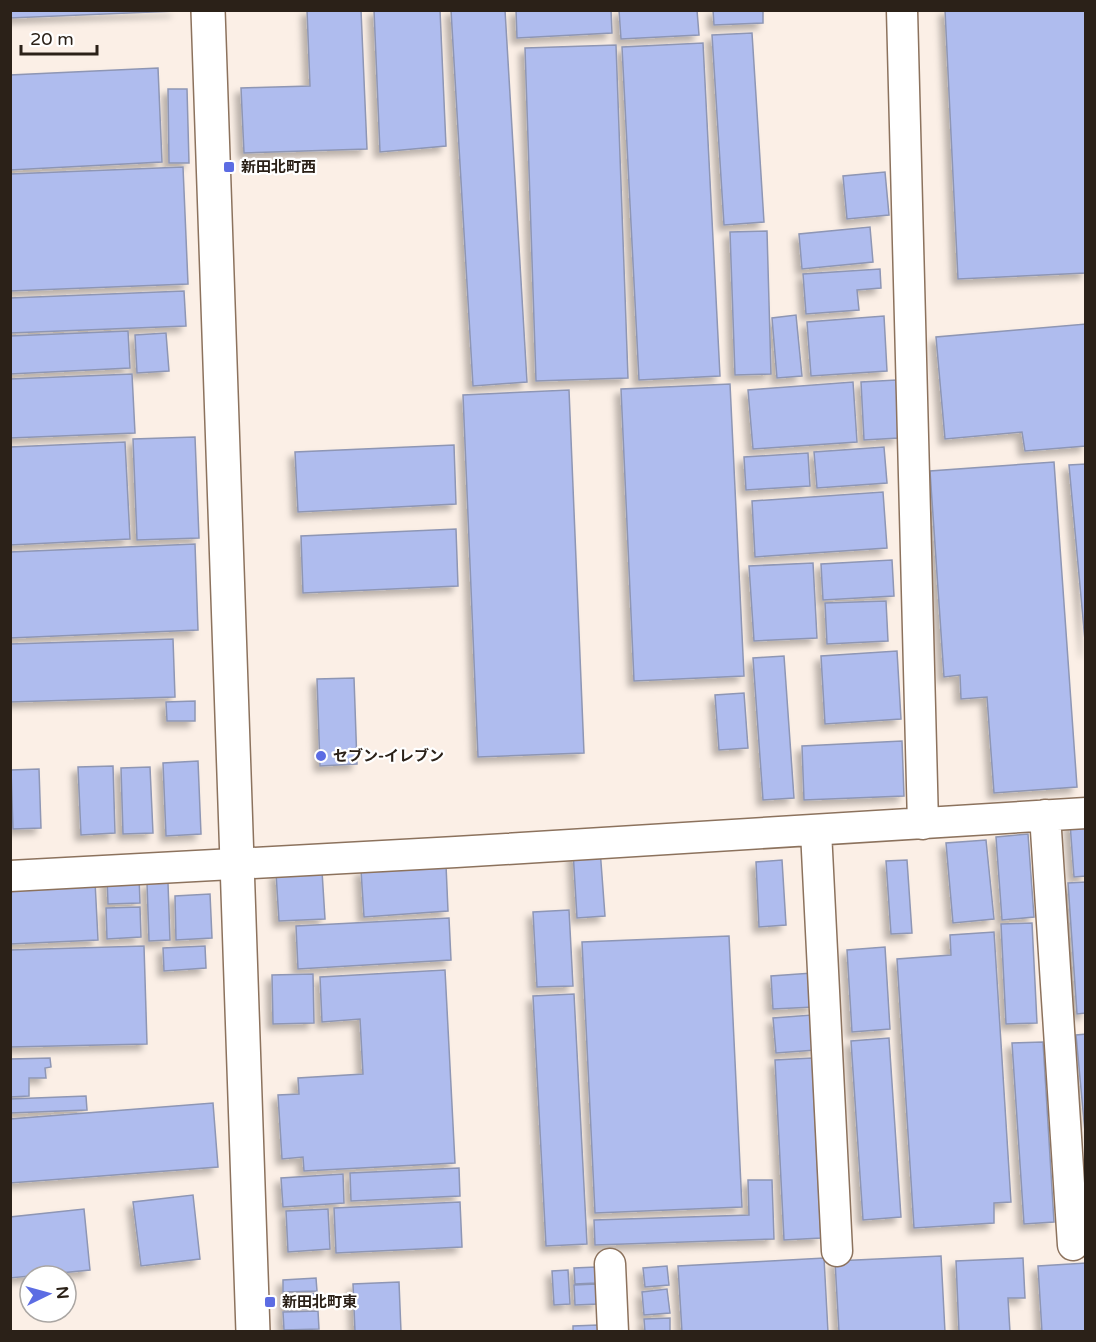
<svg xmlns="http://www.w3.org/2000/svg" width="1096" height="1342" font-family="'Varela Round','Noto Sans JP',sans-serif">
<defs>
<filter id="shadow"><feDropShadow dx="-5.5" dy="5.5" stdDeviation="3" flood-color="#0004"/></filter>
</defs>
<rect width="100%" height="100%" fill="#fbefe6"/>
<path fill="#afbcee" stroke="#8e96b4" stroke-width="1.5" filter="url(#shadow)" d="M10,10h166v1l-166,7z
M307,10h54l6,139 -123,4 -3,-65 69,-2z
M374,10h66l6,136 -66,6z
M451,10h54l22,372 -54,4z
M516,10h95l1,23 -95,5z
M619,10h78l2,25 -78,4z
M713,10h50v13l-49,2z
M945,10h141v263l-128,6z
M752,33l12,189 -40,3 -12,-190z
M703,43l17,333 -81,4 -17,-333z
M616,45l12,333 -92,3 -11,-333z
M158,68l4,94 -152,8v-95z
M168,89h19l2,74h-20z
M183,167l5,117 -178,7v-117z
M885,172l4,43 -42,4 -4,-43z
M870,227l3,35 -71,7 -3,-35z
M767,231l4,143 -36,1 -5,-143z
M880,269l1,19 -24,2 2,20 -53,4 -3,-40z
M184,291l2,35 -176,7v-35z
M796,315l6,61 -25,2 -5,-60z
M884,316l3,55 -76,5 -4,-54z
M1086,324v122l-61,5 -3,-19 -77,7 -9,-102z
M128,331l2,37 -120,6v-38z
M166,333l3,38 -32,2 -2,-38z
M132,374l3,59 -125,5v-59z
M896,380l3,58 -35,2 -3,-58z
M853,382l4,60 -104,7 -5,-59z
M730,384l14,292 -110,5 -13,-292z
M569,390l15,363 -106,4 -15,-362z
M195,437l4,101 -62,2 -4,-101z
M125,442l5,97 -120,6v-98z
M454,445l2,59 -158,8 -3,-60z
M884,447l3,36 -70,5 -3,-36z
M808,453l2,33 -64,4 -2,-33z
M1054,462l23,325 -83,6 -7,-96 -26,2 -1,-24 -16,2 -14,-206z
M1086,464v188l-17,-187z
M883,492l4,56 -132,9 -3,-56z
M456,529l2,57 -155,7 -2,-57z
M195,544l3,86 -188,8v-86z
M892,560l2,36 -71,4 -2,-36z
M813,563l4,75 -63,3 -5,-75z
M886,601l2,40 -61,3 -2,-41z
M173,639l2,58 -165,5v-58z
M897,651l4,68 -76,5 -4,-68z
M784,656l10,142 -31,2 -10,-142z
M354,678l3,86 -37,2 -3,-87z
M744,693l4,55 -29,2 -4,-55z
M195,701v20h-28l-1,-19z
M902,741l2,55 -100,4 -2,-54z
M198,761l3,73 -35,2 -3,-73z
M113,766l2,67 -34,2 -3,-68z
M150,767l3,66 -30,1 -2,-66z
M39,769l2,59 -28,1 -2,-59z
M1086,822v54l-12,1 -4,-54z
M1028,834l6,83 -32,3 -6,-83z
M986,840l8,79 -41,4 -7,-80z
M600,849l5,67 -28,2 -4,-67z
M782,860l4,65 -27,2 -3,-65z
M907,860l5,73 -21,1 -5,-73z
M446,865l2,46 -84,6 -3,-47z
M322,871l3,48 -46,2 -3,-48z
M139,876l1,27 -32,1 -1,-27z
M95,881l3,59 -88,4v-60z
M1086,882v131l-9,1 -9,-131z
M147,883h21l2,57 -21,1z
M210,894l2,44 -36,2 -1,-44z
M140,907l1,30 -34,2 -1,-31z
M569,910l4,76 -36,1 -4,-75z
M449,918l2,42 -153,9 -2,-43z
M1032,923l5,100 -31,1 -5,-100z
M994,932l17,270 -17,1v20l-80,5 -17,-269 54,-4 -1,-20z
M729,936l13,271 -147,6 -13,-271z
M144,946l3,98 -137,3v-97z
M205,946l1,22 -42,3 -1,-23z
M885,947l5,82 -38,3 -5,-82z
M445,970l10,193 -151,8 -1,-14 -21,2 -4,-64 21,-1 -1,-16 65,-4 -3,-55 -38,3 -2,-45z
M812,973l2,34 -41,2 -2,-33z
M313,974l1,49 -41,1 -1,-49z
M574,994l13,250 -41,2 -13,-250z
M812,1015l4,35 -40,3 -3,-35z
M1086,1034v109l-10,-108z
M889,1038l12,179 -38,3 -12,-179z
M1043,1042l11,180 -30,2 -12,-181z
M50,1058l1,9 -6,1 1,10h-17v18l-19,1v-38z
M812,1058l9,180 -37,2 -9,-180z
M86,1096l1,14 -77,3v-14z
M213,1103l5,64 -208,16v-64z
M459,1168l1,28 -109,5 -1,-28z
M343,1174l1,29 -61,4 -2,-29z
M748,1180h24l2,59 -179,6 -1,-25 155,-5z
M193,1195l7,64 -59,7 -8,-64z
M460,1202l2,45 -126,6 -2,-45z
M84,1209l6,61 -80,8v-61z
M328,1209l2,40 -42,3 -2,-41z
M941,1256l4,76h-106l-4,-71z
M824,1258l4,74h-146l-4,-66z
M1023,1258l2,40h-17l2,34h-51l-3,-71z
M1086,1263v69h-44l-4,-66z
M667,1266l2,19 -24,2 -2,-19z
M596,1267v16l-21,1 -1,-16z
M568,1270l2,34 -16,1 -2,-34z
M316,1278l1,13 -34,1v-12z
M399,1282l2,50h-46l-2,-48z
M597,1284l1,20 -23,1 -1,-20z
M667,1289l3,24 -26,2 -2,-23z
M317,1293l1,15 -33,2 -1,-15z
M318,1311l1,18 -35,1 -1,-18z
M670,1318v14h-25l-1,-13z
M598,1325l1,7h-26v-6z"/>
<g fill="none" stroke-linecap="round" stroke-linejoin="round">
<defs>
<path id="minor" d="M902,10l21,814
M1045,815l28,430
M816,831l21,420
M10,876c359,-18 717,-39 1076,-63
M610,1264l3,68"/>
<path id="tertiary" d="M208,10l45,1322"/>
</defs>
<use href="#minor" stroke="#8c725d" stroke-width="33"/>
<use href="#tertiary" stroke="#8c725d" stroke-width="36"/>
<use href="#minor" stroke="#fff" stroke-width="30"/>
<use href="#tertiary" stroke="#fff" stroke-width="33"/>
</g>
<g fill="#5c6ce3" stroke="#fff" stroke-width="2">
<rect x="223" y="161" width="12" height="12" rx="3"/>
<circle cx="321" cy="756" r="6"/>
<rect x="264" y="1296" width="12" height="12" rx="3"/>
</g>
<g text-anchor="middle" stroke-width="4.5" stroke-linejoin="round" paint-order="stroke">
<g font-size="15" font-weight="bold" fill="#2b2118" stroke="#fff" text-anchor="start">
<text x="241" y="172">新田北町西</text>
<text x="333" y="761">セブン-イレブン</text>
<text x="282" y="1307">新田北町東</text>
</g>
</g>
<rect width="1096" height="1342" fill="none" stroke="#2b2118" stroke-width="24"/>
<g transform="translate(48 1294) rotate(85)"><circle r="28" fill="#ffffff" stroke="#aaa6a3" stroke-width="1.5"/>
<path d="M0-4.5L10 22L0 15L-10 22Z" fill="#5c6ce3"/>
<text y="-9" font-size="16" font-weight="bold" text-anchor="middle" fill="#2b2118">N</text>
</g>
<path d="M21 45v9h76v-9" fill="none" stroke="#2b2118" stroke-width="3"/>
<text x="30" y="45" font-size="18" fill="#2b2118" stroke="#ffffff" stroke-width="4.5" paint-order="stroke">20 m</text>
</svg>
